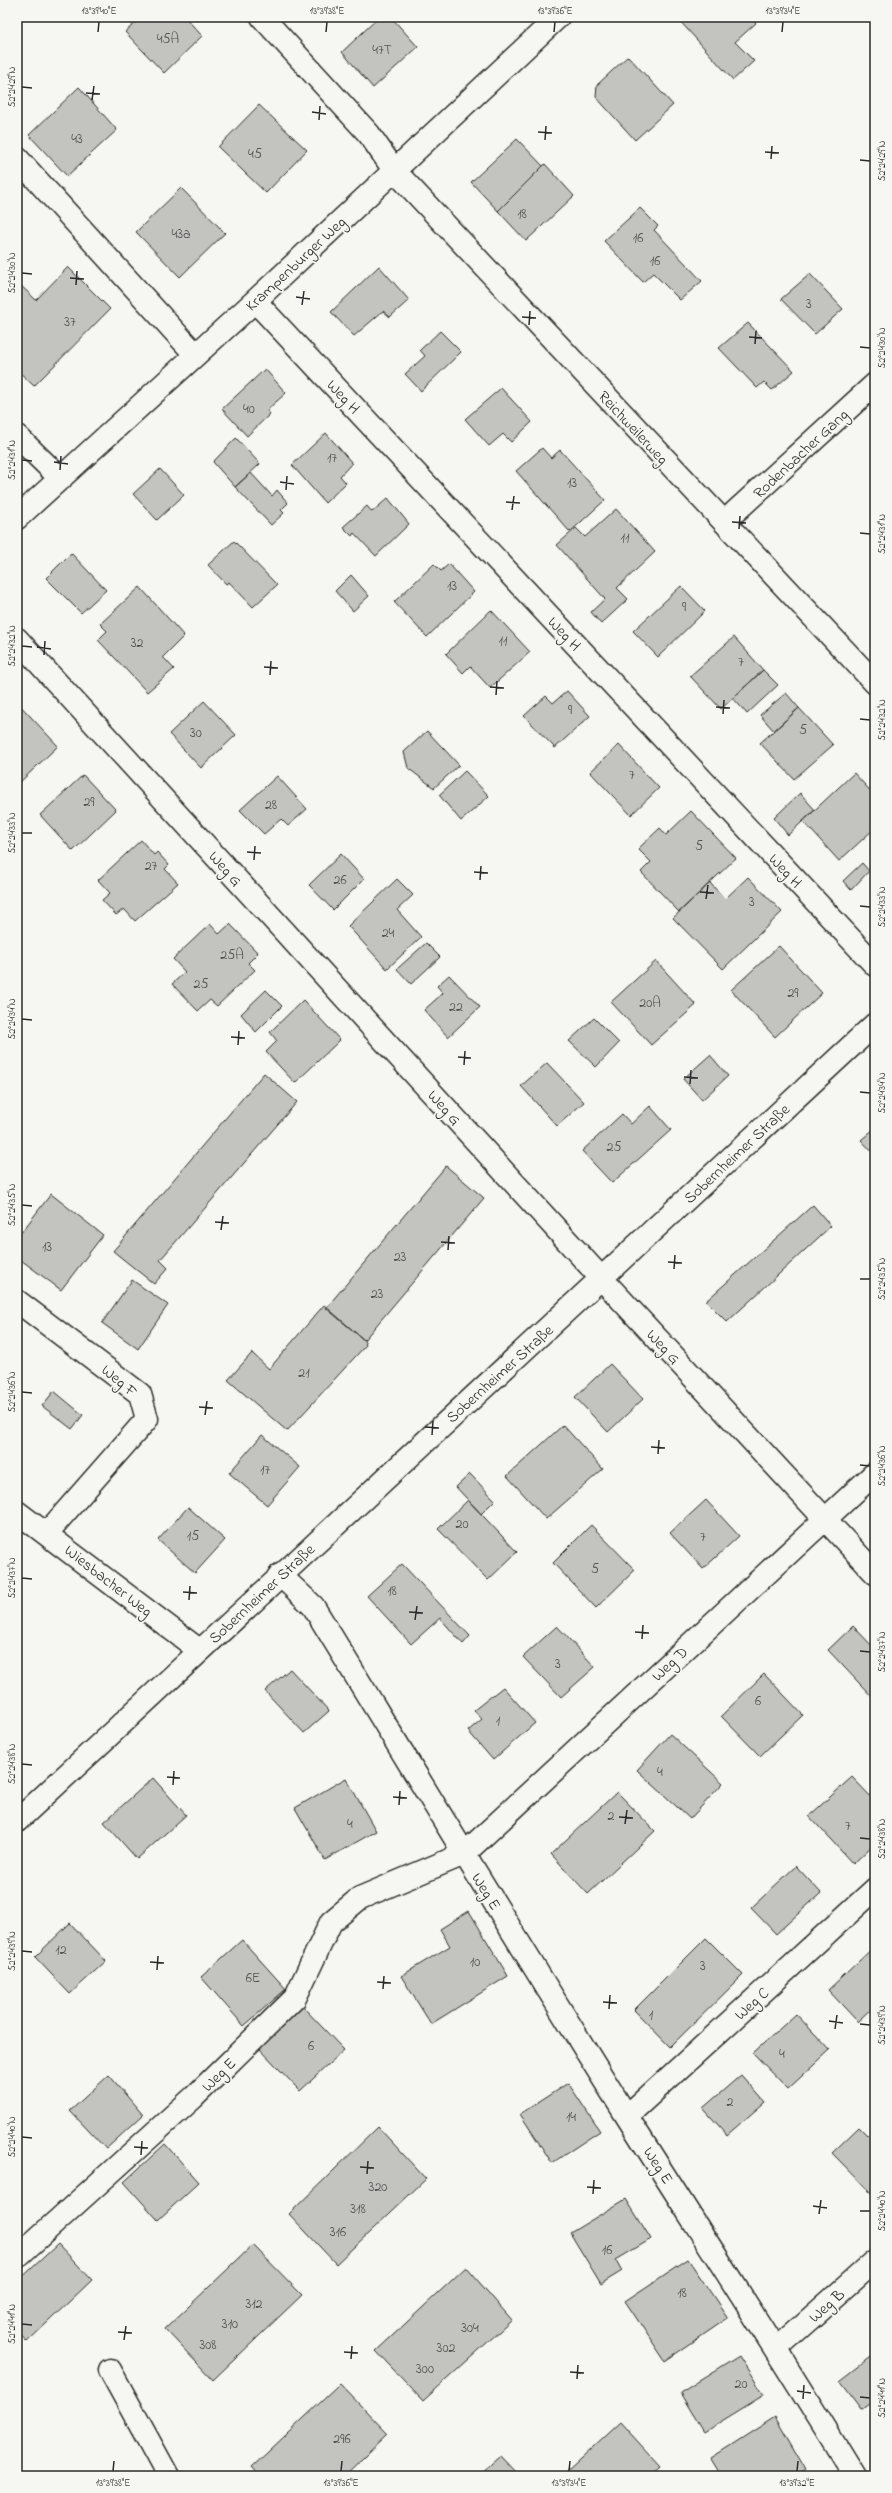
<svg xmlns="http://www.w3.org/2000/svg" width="892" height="2493" font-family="'Indie Flower',sans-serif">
<rect width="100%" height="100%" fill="#f6f6f2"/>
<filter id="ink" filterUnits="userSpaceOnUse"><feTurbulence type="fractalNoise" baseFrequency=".025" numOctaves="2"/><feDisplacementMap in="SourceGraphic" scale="8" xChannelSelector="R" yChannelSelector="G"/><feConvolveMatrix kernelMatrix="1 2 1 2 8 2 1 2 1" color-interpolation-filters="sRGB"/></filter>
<g filter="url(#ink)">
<path fill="#c3c3c0" stroke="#2b2b2b" d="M142,17h43l17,19 -38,37 -39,-41z
M379,17h12l27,30 -45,41 -31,-36z
M680,17h70l6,6 -21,19 19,19 -21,19 -55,-61z
M628,56l45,49 -38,35 -39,-43 1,-12z
M79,87l38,43 -50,46 -38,-41z
M259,105l48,45 -41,43 -48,-46z
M517,139l26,27 -45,45 -27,-29z
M545,164l29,32 -48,45 -28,-30z
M181,188l44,45 -45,44 -44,-45z
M640,208l18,18 -4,4 48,51 -22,19 -27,-27 -10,9 -39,-41z
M379,266l30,34 -19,17 -7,-6 -29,25 -23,-24z
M68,267l42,42 -76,77 -17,-16v-88l19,18z
M810,274l33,35 -28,25 -34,-35z
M748,323l46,48 -22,19 -8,-8 -7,6 -38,-40z
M440,331l21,21 -40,39 -16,-17 20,-18 -5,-6z
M265,369l21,24 -19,17 3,4 -23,22 -25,-27z
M501,388l31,34 -21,20 -8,-8 -14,12 -24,-27z
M326,433l26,30 -12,13 6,7 -21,20 -33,-38z
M236,438l24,26 -25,23 -22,-25z
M542,448l9,10 9,-8 45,50 -35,32 -54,-61z
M160,469l24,26 -27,25 -24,-26z
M251,473l21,23 5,-6 11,13 -7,7 3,3 -13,12 -36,-38z
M388,498l21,26 -33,32 -22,-23 -2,3 -9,-9 24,-21 5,6z
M616,509l39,43 -38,36 11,11 -27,25 -10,-12 14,-13 -48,-54 19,-17 9,9z
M234,541l43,44 -24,22 -24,-25 -3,2 -18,-19z
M71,553l35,37 -25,23 -35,-35z
M434,564l7,7 8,-7 25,28 -47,45 -33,-35z
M351,575l18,21 -16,15 -18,-20z
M681,586l24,25 -47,46 -25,-26z
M140,587l44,49 -21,21 11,12 -27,23 -49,-52 9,-9 -7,-7z
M491,610l39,42 -40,36 -20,-22 -7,7 -17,-19z
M734,637l29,33 -42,39 -31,-33z
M763,670l15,15 -31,29 -14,-16z
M567,691l23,25 -35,32 -31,-32 22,-20 7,7z
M786,693l13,15 -25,23 -14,-16z
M204,701l32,34 -35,33 -32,-34z
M17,702l41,44 -41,39z
M799,708l34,37 -39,34 -34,-36z
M427,731l32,34 -25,23 -26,-20 -4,-16z
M619,745l40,43 -28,27 -41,-43z
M465,771l24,25 -28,25 -22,-26z
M854,773l21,23v32l-36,33 -36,-40z
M83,775l33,35 -43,41 -33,-36z
M277,776l30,33 -19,17 -7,-7 -17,15 -24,-24z
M800,793l15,17 -27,25 -14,-17z
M691,811l45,47 -57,54 -38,-40 10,-10 -13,-13 22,-21 6,7z
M141,840l13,15 3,-3 12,13 -4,4 13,14 -43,38 -11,-12 -8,6 -14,-15 8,-7 -12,-13z
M341,854l23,25 -31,31 -24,-25z
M862,863l7,8 -18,19 -8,-9z
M748,877l34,35 -59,57 -50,-51 37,-35 15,16z
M397,879l16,16 -16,15 24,27 -34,32 -39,-43z
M210,924l9,10 11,-10 28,29 -10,10 7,7 -38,36 -7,-6 -12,11 -26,-27 13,-12 -12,-13z
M426,943l14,14 -29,27 -14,-15z
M779,946l43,47 -47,44 -44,-47z
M656,961l40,44 -45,40 -40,-43z
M449,975l31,32 -32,30 -24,-27 19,-17 -6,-7z
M266,990l16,16 -26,26 -15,-18z
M303,1000l37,40 -45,43 -29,-31 11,-11 -7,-9z
M594,1018l25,25 -23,24 -27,-26z
M710,1055l18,21 -26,24 -19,-21z
M547,1063l37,39 -27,24 -36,-40z
M264,1073l33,29 -137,158 8,8 -14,16 -41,-33z
M650,1106l21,24 -59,53 -30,-32 40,-37 9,10z
M875,1128v27l-14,-15z
M446,1166l38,32 -120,142 -38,-32z
M51,1194l52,41 -42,55 -44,-33v-19z
M813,1205l18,21 -104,96 -21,-21z
M132,1280l36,25 -30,44 -36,-26z
M324,1305l40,35 2,5 -79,86 -59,-51 24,-27 17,16z
M610,1364l33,35 -35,33 -33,-35z
M54,1391l29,24 -11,14 -30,-23z
M563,1425l40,44 -57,50 -39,-43z
M262,1435l38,32 -33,38 -38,-32z
M470,1474l25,26 -14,14 -25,-27z
M468,1500l49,52 -29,28 -50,-51z
M706,1500l33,36 -36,33 -33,-36z
M188,1507l37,33 -30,33 -37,-33z
M591,1525l44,45 -39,38 -43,-45z
M402,1564l68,72 -7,8 -23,-26 -29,26 -44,-48z
M557,1626l38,41 -34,30 -38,-40z
M853,1626l22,23v51l-47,-50z
M290,1669l39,42 -25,22 -39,-42z
M764,1674l39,41 -43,41 -39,-40z
M503,1687l32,36 -42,37 -25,-29 14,-12 -8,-9z
M670,1734l53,49 -33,36 -53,-49z
M852,1777l23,24v42l-22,21 -44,-48z
M153,1778l33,37 -49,44 -33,-37z
M346,1778l30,53 -51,29 -30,-52z
M617,1792l38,39 -67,63 -37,-40z
M796,1866l25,27 -45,41 -25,-26z
M469,1911l39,65 -77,48 -30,-48 49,-30 -10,-17z
M70,1923l36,38 -36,33 -35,-37z
M706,1938l37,37 -73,72 -36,-37z
M242,1940l44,49 -42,37 -43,-49z
M875,1946v60l-17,16 -30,-32z
M302,2006l42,44 -44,41 -42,-44z
M796,2014l34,36 -42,39 -35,-36z
M109,2075l34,40 -37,34 -36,-38z
M741,2075l24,27 -38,33 -24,-27z
M568,2083l32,48 -48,32 -32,-49z
M378,2127l48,52 -90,85 -47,-50z
M859,2127l16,16v54l-43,-44z
M165,2144l34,38 -41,38 -34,-38z
M626,2199l25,40 -35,21 6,11 -21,13 -31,-51z
M58,2244l34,36 -65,62 -10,-11v-49z
M253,2245l49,50 -89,85 -48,-51z
M688,2259l40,59 -63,43 -40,-60z
M466,2267l46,53 -89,81 -47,-50z
M875,2354v46l-13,10 -22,-29z
M739,2356l25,39 -60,37 -24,-39z
M340,2384l48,50 -44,42h-84l-8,-9z
M775,2417l31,53 -10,6h-74l-11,-18z
M620,2422l40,44 -11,10h-78l-4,-5z
M501,2456l19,20h-41z"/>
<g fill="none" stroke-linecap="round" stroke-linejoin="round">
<defs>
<path id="minor" d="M262,17l107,117 25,36 481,513
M17,158l178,196
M255,301l620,664
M17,436l44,43
M17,518l238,-217 303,-284
M724,522l151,-138
M17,639l585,640 273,294
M17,1301l123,93 7,25 -100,114
M17,1512l182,138
M280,1575l33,31c104,170 207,340 313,509 76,120 154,239 228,361
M17,1821l858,-797
M627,2116l248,-227
M17,2257l177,-160 101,-99 36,-76 29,-24 104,-44 411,-381
M777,2348l98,-87
M110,2370l58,106"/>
</defs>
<use href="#minor" stroke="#2b2b2b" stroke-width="25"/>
<use href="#minor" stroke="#f6f6f2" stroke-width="22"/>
</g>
</g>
<path fill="none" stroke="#2b2b2b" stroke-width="1.5" d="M98,32l1,-10M326,32l1,-10M554,32l1,-10M782,32l1,-10M22,87l10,1M86,93l14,1M92,100l2,-14M312,112l14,2M319,120l1,-14M538,132l14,1M545,140l1,-14M765,152l14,1M771,159l1,-13M860,160l10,1M22,273l10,1M70,278l14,1M76,285l1,-14M296,297l14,2M302,305l2,-14M522,317l14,1M529,325l1,-14M749,337l13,1M755,344l1,-13M860,347l10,1M22,460l10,1M54,462l14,2M60,470l1,-14M280,482l14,2M286,490l1,-14M506,502l14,1M512,510l2,-14M732,522l14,1M739,529l1,-13M860,533l10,1M22,646l10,1M37,647l14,2M44,655l1,-14M264,667l14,1M270,675l1,-14M490,687l14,1M496,695l1,-14M716,707l14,1M723,714l1,-14M860,719l10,1M22,833h10M247,852l14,1M254,860l1,-14M474,872l14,1M480,880l1,-14M700,892l14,1M706,899l2,-14M860,906l10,1M22,1019l10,1M231,1037l14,1M238,1045l1,-14M458,1057l13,1M464,1065l1,-14M684,1077l14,1M690,1084l1,-14M860,1092l10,1M22,1205l10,1M215,1222l14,1M221,1230l2,-14M441,1242l14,1M448,1250l1,-14M668,1262l14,1M674,1269l1,-14M860,1279h10M22,1392l10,1M199,1407l14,1M205,1415l2,-14M425,1427l14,1M432,1435l1,-14M651,1447l14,1M658,1454l1,-14M860,1465l10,1M22,1578l10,1M183,1592l14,1M189,1600l1,-14M409,1612l14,1M415,1620l2,-14M635,1632l14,1M642,1639l1,-14M860,1651l10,1M22,1764l10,1M167,1777l13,1M173,1785l1,-14M393,1797l14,1M399,1805l1,-14M619,1817l14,1M625,1824l2,-14M860,1838l10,1M22,1951l10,1M150,1962l14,1M157,1970l1,-14M377,1982l14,1M383,1989l1,-13M603,2002l14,1M609,2009l1,-14M829,2021l14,2M860,2024l10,1M835,2029l2,-14M22,2137l10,1M134,2147l14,1M141,2155l1,-14M360,2167l14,1M367,2174l1,-13M587,2187l14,1M593,2194l1,-14M813,2206l14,2M860,2211h10M819,2214l2,-14M22,2324l10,1M118,2332l14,1M124,2340l2,-14M344,2352l14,1M351,2359l1,-13M570,2372l14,1M577,2379l1,-14M797,2391l14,2M860,2397l10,1M803,2399l1,-14M113,2471l1,-10M341,2471l1,-10M569,2471l1,-10M797,2471l1,-10"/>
<g text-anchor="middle" stroke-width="3.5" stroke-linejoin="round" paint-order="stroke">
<g font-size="14" fill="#515150">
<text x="168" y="43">45A</text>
<text x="382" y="54">47T</text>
<text x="77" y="143">43</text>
<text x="255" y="158">45</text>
<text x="522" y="218">18</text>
<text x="181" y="238">43a</text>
<text x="638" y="242">16</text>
<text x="655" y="265">16</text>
<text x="809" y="308">3</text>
<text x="70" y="326">37</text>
<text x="249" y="413">40</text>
<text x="332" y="462">17</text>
<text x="572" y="487">13</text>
<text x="625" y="542">11</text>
<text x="452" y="590">13</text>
<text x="684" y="611">9</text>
<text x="503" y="645">11</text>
<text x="137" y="647">32</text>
<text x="741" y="666">7</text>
<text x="570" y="714">9</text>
<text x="803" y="734">5</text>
<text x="196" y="737">30</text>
<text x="632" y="779">7</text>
<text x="89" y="806">29</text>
<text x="271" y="809">28</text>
<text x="699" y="850">5</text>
<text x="151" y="870">27</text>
<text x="340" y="884">26</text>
<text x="752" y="906">3</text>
<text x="388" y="937">24</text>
<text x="232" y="959">25A</text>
<text x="201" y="988">25</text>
<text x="793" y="997">29</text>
<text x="650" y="1007">20A</text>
<text x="456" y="1011">22</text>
<text x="614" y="1151">25</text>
<text x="47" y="1251">13</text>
<text x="400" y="1261">23</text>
<text x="377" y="1298">23</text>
<text x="304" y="1377">21</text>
<text x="265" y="1474">17</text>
<text x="462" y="1528">20</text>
<text x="193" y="1540">15</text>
<text x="703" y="1541">7</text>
<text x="595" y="1573">5</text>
<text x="392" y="1595">18</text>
<text x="558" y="1668">3</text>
<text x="758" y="1705">6</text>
<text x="498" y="1725">1</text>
<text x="660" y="1776">4</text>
<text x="611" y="1820">2</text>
<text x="350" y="1828">4</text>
<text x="848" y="1830">7</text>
<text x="61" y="1954">12</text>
<text x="475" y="1966">10</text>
<text x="703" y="1970">3</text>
<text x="253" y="1982">6E</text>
<text x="651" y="2019">1</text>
<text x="311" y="2050">6</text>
<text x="782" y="2058">4</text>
<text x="730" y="2106">2</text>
<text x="571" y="2121">14</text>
<text x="378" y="2191">320</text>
<text x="358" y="2213">318</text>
<text x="338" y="2236">316</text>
<text x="607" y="2254">16</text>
<text x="682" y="2297">18</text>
<text x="254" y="2308">312</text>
<text x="230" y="2328">310</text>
<text x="470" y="2332">304</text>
<text x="208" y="2349">308</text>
<text x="446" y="2352">302</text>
<text x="425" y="2373">300</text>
<text x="741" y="2388">20</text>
<text x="342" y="2443">296</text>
</g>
<g font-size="16" fill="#2b2b2b" stroke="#f6f6f2">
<text transform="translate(295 263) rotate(-43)" y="6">Krampenburger Weg</text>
<text transform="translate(344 396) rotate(47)" y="6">Weg H</text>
<text transform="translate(634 427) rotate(47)" y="6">Reichweilerweg</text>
<text transform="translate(800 453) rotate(-43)" y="6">Rodenbacher Gang</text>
<text transform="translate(565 633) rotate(47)" y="6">Weg H</text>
<text transform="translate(226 868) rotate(48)" y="6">Weg G</text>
<text transform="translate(786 870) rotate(47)" y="6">Weg H</text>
<text transform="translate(445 1107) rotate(48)" y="6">Weg G</text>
<text transform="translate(736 1153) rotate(-43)" y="6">Sobernheimer Straße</text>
<text transform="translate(664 1346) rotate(47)" y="6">Weg G</text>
<text transform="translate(499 1373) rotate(-42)" y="6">Sobernheimer Straße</text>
<text transform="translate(120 1380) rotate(40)" y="6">Weg F</text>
<text transform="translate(109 1580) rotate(38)" y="6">Wiesbacher Weg</text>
<text transform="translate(261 1593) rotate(-43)" y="6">Sobernheimer Straße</text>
<text transform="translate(669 1663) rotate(-43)" y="6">Weg D</text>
<text transform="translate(487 1891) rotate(58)" y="6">Weg E</text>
<text transform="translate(751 2003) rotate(-42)" y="6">Weg C</text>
<text transform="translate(218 2074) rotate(-45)" y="6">Weg E</text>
<text transform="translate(659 2165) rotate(57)" y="6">Weg E</text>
<text transform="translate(826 2305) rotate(-42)" y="6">Weg B</text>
</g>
</g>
<rect width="892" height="2493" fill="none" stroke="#f6f6f2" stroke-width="44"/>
<rect x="22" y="22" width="848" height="2449" fill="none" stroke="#2b2b2b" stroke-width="1.5"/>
<g font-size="10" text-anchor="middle" fill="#2b2b2b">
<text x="99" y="14">13°39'40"E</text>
<text x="327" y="14">13°39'38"E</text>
<text x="555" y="14">13°39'36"E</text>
<text x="783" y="14">13°39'34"E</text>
<text transform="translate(11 87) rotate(-90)" y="4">52°24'29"N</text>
<text transform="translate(881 161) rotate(-90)" y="4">52°24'29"N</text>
<text transform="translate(11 273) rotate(-90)" y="4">52°24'30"N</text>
<text transform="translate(881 348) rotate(-90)" y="4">52°24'30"N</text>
<text transform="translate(11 460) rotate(-90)" y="4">52°24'31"N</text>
<text transform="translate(881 534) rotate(-90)" y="4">52°24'31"N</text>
<text transform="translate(11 646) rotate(-90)" y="4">52°24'32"N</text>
<text transform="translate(881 720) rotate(-90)" y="4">52°24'32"N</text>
<text transform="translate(11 833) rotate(-90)" y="4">52°24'33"N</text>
<text transform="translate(881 907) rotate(-90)" y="4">52°24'33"N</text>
<text transform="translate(11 1019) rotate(-90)" y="4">52°24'34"N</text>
<text transform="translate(881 1093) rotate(-90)" y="4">52°24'34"N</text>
<text transform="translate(11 1205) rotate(-90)" y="4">52°24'35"N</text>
<text transform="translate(881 1279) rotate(-90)" y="4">52°24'35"N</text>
<text transform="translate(11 1392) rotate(-90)" y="4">52°24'36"N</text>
<text transform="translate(881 1466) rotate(-90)" y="4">52°24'36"N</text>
<text transform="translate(11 1578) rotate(-90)" y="4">52°24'37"N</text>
<text transform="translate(881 1652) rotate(-90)" y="4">52°24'37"N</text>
<text transform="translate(11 1764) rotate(-90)" y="4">52°24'38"N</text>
<text transform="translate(881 1839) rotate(-90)" y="4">52°24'38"N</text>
<text transform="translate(11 1951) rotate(-90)" y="4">52°24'39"N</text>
<text transform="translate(881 2025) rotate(-90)" y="4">52°24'39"N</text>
<text transform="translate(11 2137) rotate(-90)" y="4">52°24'40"N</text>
<text transform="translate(881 2211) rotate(-90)" y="4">52°24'40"N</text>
<text transform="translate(11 2324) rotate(-90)" y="4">52°24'41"N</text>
<text transform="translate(881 2398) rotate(-90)" y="4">52°24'41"N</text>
<text x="113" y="2486">13°39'38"E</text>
<text x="341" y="2486">13°39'36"E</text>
<text x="569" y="2486">13°39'34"E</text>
<text x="797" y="2486">13°39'32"E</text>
</g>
</svg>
